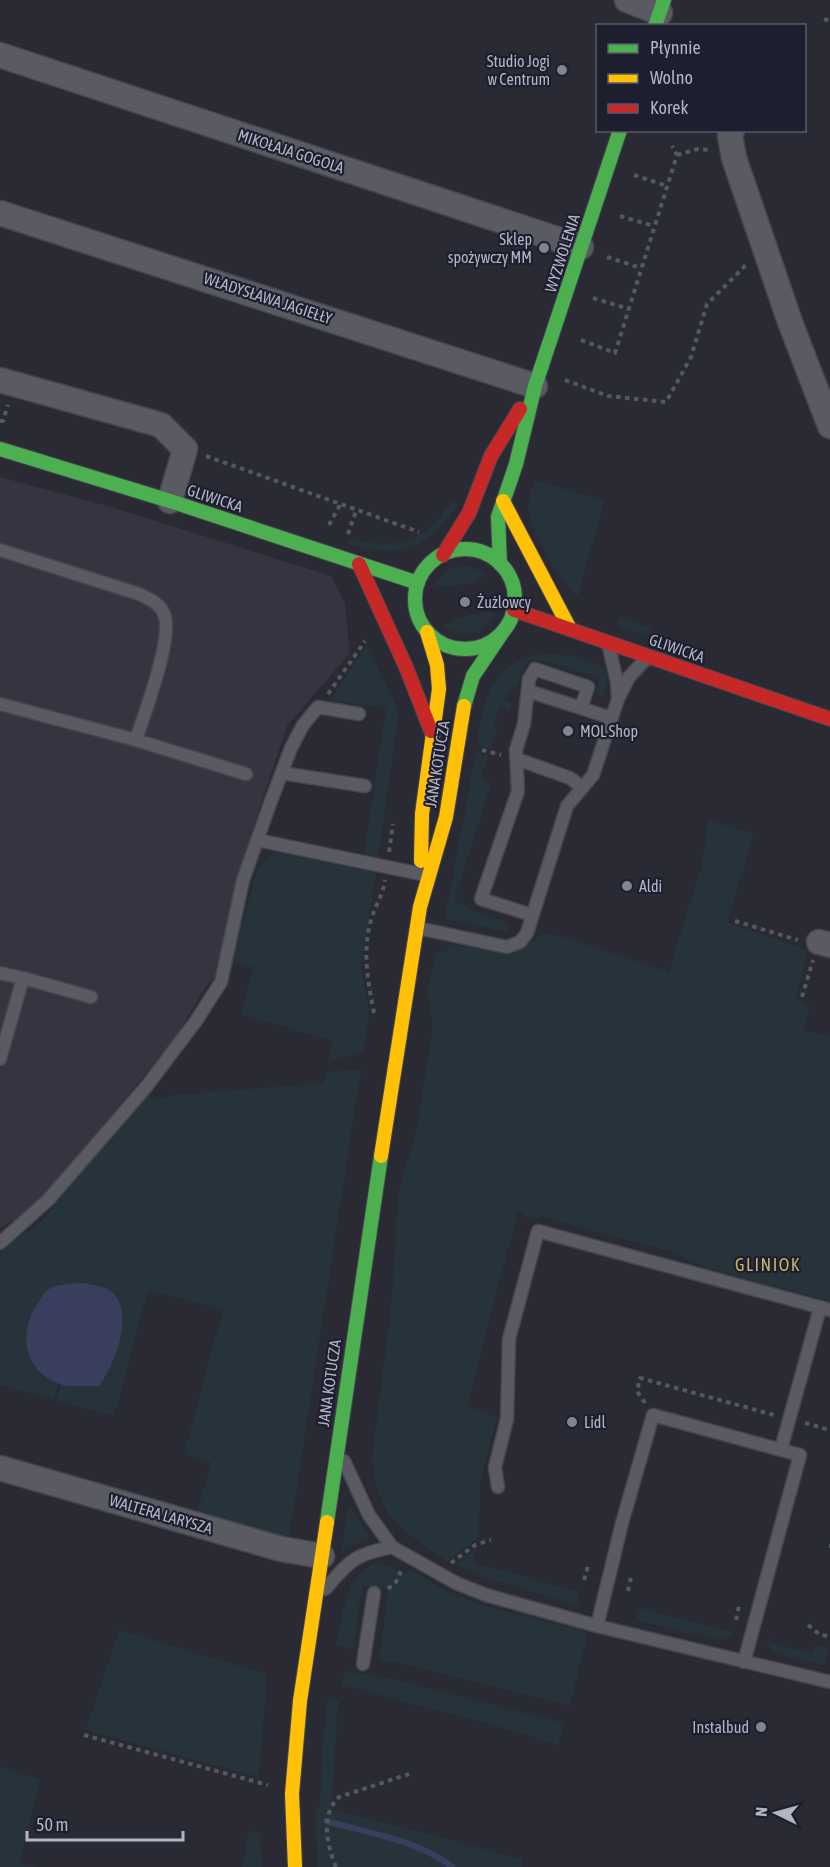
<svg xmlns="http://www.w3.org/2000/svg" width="830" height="1867" font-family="'Asap Condensed',sans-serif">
<rect width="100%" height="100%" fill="#292a34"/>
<path fill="#383340" d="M0,477l111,30 220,69 14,27 5,50 -63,73 -43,129 -30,123 -9,9 -31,53 -142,170 -32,18z"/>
<path fill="#27333a" d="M535,480l69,21 -26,95c-16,-7 -49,-71 -50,-89 0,-9 4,-19 7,-27z
M451,501l7,4c-33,45 -55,54 -110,39l2,-5c43,11 78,4 101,-38z
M466,565l22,9 -21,10 -35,4 15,-18z
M489,611l7,2c-11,21 -34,27 -53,13l14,-7z
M620,617l31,11 -3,8 -31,-10z
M366,646l30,59 2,12 -20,141 -14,-2 22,-148 -55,-8z
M548,654l25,2 31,11 4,13 -5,18 -7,-4 4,-16 -47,-15 -25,-3 -11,27 -4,-2 -9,16 8,2 -2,7 -10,-4 -6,16 3,6 -7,21 -13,-4c6,-48 16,-87 71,-91z
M476,752l12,4 -7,24 10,3 -37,118 14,5 -1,3 38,12 3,4 -1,7 -62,-14z
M708,820l46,14 -27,88 80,28 -11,49 13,7 -6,25 27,5v265l-126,-34 -31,-15 -130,-35 -11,3 -14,-9 -51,195 30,11 -17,64 -1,56 -32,24c-47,-33 -70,-42 -75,-104l20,-157 6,-104 20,-73 15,-98 -6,-36 10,-36 10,-2 4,-7 60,11 32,-22 18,3 108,36 33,-108z
M274,851l102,21 -15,94 8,46 -5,39 -36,12 5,-22 -92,-27 13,-47 -22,-7 25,-90z
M361,1069l-73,475 -92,-27 15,-55 -27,-8 39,-144 -75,-20 -34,126 -58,-16 5,-16 15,2 -30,-95c-24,37 -30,67 12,93l-4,16 -54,-15v-128l10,-14 29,-19 107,-130 12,6 16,-5 149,-12 3,-11z
M350,1506l20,31 -28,13 5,-41z
M476,1548l-2,15 106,29 -3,13 -94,-28 -29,-13z
M377,1564l15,3 14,7 4,-5 36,22 38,15 104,26 -18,73 -172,-43h-16l-3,-3 10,-70 -27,-4 -9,64 -17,-4c7,-27 9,-75 41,-81z
M640,1608l91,24 3,-9 1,5 -6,10 -9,2 -83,-20z
M119,1630l148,44 -8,103 -173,-47z
M772,1633l-3,9 44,12 3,-9 13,3 -5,17c-12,-3 -74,-10 -52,-32z
M345,1671l41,7 178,45 -6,22 -68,-21 -149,-39z
M328,1699l11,1 -4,24 2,1 -6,84 191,50 1,8h-206l-1,-59 4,-1 2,-54z
M0,1767l40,12 -21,84 18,4h-37z
M249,1831l11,2 2,34h-20z"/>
<path fill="#393e5c" d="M84,1283c7,2 20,3 27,8 25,21 4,74 -12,95 -13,0 -31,2 -42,-3 -33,-13 -39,-50 -20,-78 3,-4 6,-12 10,-15 11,-7 25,-6 37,-7z"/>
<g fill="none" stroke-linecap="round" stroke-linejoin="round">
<path stroke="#393e5c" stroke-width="6" d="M326,1821c38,11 96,20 126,46"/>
<defs>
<path id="lane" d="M0,550l139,44c10,5 21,9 25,20 10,23 -20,100 -28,126
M609,647l8,35 1,16
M528,691l53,17
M0,704l136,36 110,34
M517,759l53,19 12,9
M282,773l83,13
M257,840l164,34
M532,915l-51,-16 37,-108 -2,-41 8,-26 5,-45 6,-10 53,18 -7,21 30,10
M418,928l89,19 13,-5 7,-9 40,-127 26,-31 25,-76 11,-22 17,-18
M0,973l23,5 -23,81
M23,978l68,19
M0,1243l49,-44 97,-112 50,-66 25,-39 22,-102 28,-79 20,-53 12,-23 15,-18 41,7
M781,1449l39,-141
M344,1461l25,54 23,32 64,36 30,12 111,31 233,56
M498,1487l-3,-20 12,-48 2,-80 29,-108 292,79
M325,1589c26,-29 28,-34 67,-42
M597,1626l25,-103 31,-108 147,40 -56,207
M363,1664l11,-71"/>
<path id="street" d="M627,0l33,13
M0,55l581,192
M732,130l-2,6 4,22 56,164 40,104
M0,213l535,173
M0,380l161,45 24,24 -15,52
M819,942l11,3
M0,1468l281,81 41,7"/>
<path id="fast" d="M655,26l9,-26
M0,449l170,52 248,82
M415 599a50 50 0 1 1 100 0a50 50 0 1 1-100 0Z
M500,564l-2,-47 18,-53 19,-78 85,-256
M464,706l9,-30 29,-43
M327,1522l54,-366"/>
<path id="slow" d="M503,501l67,128
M421,861l1,-47 17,-125 -2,-24 -10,-33
M381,1156l39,-249 26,-90 18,-111
M295,1867l-3,-73 8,-93 27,-179"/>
<path id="jam" d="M443,555l26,-42 22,-57 29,-47
M359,564l47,103 25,64
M514,610l316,109"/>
</defs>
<use href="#lane" stroke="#45464d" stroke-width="15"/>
<use href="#street" stroke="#45464d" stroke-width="27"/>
<use href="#fast" stroke="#45464d" stroke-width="16"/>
<use href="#slow" stroke="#45464d" stroke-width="16"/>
<use href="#jam" stroke="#45464d" stroke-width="16"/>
<path stroke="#56585f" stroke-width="4" stroke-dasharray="4.5 4.5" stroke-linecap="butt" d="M824,19l6,2
M677,155l21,-6 13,1
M634,175l33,11
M620,216l34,10
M607,257l34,11
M593,298l36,11
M581,340l34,13 62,-198 -5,-9
M565,380l43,16 58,6 25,-45 16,-53 41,-41
M0,421h3l5,-16
M206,456l213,76
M329,525l11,-20
M348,534l8,-23
M328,694l37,-53
M482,750l19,5
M389,852l4,-28
M735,921l63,19
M802,997l11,-37
M374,1013c-6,-31 -12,-61 -3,-93 4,-14 12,-25 14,-40
M645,1403l-8,-12 3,-13 134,37
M805,1423l25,7
M829,1546h1
M451,1563l24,-18 16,-5
M584,1580l4,-14
M388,1589l8,-7 6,-13
M628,1591l3,-14
M736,1620l3,-14
M808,1625l11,9 11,3
M84,1735l184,50
M336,1867c-9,-21 -16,-52 3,-70l70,-23"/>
<use href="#lane" stroke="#595a62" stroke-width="12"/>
<use href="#street" stroke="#595a62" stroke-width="24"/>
<use href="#fast" stroke="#4caf50" stroke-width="14"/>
<use href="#slow" stroke="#ffc107" stroke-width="14"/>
<use href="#jam" stroke="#c62828" stroke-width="14"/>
</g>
<g fill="#838492" stroke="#1d1f2e" stroke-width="2">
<circle cx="562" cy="70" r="6"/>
<circle cx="544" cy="248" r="6"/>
<circle cx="465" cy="602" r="6"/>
<circle cx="568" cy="731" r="6"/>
<circle cx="627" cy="886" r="6"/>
<circle cx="572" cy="1422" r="6"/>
<circle cx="761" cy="1727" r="6"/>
</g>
<g text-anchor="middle" stroke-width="4.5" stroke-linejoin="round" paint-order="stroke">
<g font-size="16" fill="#b3b5c5" stroke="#1d1f2e" text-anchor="start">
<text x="550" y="67" text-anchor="end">Studio Jogi<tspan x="550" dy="18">w Centrum</tspan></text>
<text x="532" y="245" text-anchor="end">Sklep<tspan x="532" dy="18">spożywczy MM</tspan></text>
<text x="477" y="608">Żużlowcy</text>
<text x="580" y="737">MOL Shop</text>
<text x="639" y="892">Aldi</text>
<text x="584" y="1428">Lidl</text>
<text x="749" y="1733" text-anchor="end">Instalbud</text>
</g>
<g font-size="16" fill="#b3b5c5" stroke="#1d1f2e">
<text transform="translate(291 151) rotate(18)" y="6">MIKOŁAJA GOGOLA</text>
<text transform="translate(562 253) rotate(-72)" y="6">WYZWOLENIA</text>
<text transform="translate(268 298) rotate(18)" y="6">WŁADYSŁAWA JAGIEŁŁY</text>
<text transform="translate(215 498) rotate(18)" y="6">GLIWICKA</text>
<text transform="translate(677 648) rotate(19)" y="6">GLIWICKA</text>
<text transform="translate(437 764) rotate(-81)" y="6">JANA KOTUCZA</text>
<text transform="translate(329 1383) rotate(-82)" y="6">JANA KOTUCZA</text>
<text transform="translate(161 1514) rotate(16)" y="6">WALTERA LARYSZA</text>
</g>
<g font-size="18" letter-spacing="1.5" fill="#c9af69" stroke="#1d1f2e">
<text x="768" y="1271">GLINIOK</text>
</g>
</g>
<rect x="596" y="24" width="210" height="108" fill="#1d1f2e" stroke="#595b6a" stroke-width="1.5"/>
<rect x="608" y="44" width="30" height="9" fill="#4caf50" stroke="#595b6a" stroke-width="1.5"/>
<text x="650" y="54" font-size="18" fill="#b3b5c5">Płynnie</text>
<rect x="608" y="74" width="30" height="9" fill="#ffc107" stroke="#595b6a" stroke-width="1.5"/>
<text x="650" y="84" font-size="18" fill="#b3b5c5">Wolno</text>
<rect x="608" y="104" width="30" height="9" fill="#c62828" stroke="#595b6a" stroke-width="1.5"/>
<text x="650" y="114" font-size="18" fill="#b3b5c5">Korek</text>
<g transform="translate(776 1813) rotate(275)" stroke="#1d1f2e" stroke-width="4.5" paint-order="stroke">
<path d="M0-4.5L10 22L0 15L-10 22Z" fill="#b3b5c5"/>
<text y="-9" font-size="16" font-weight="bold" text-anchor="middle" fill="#b3b5c5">N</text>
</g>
<path d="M27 1831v9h156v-9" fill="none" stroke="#b3b5c5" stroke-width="3"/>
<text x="36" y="1831" font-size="18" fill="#b3b5c5" stroke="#1d1f2e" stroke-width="4.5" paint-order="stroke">50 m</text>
</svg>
